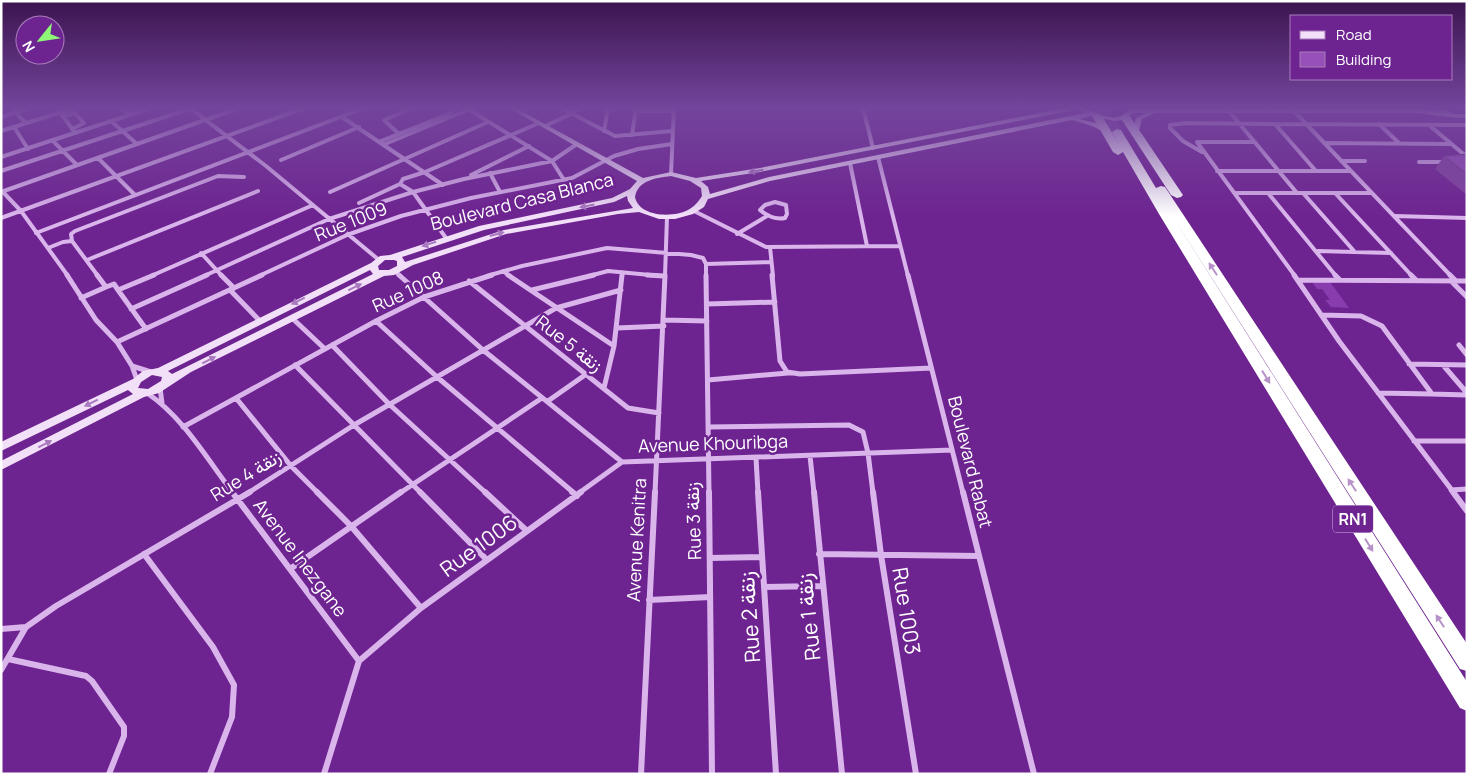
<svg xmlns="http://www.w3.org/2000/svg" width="1468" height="775" font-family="Manrope,Vazirmatn,sans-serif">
<rect width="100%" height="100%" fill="#6e2490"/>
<path fill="#893cae" d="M1312,282h18l19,26 -18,-1 -6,-7h5l-8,-11h-5z"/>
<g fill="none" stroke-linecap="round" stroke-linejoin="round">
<path stroke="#8445a1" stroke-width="11" stroke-dasharray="11 5.5" stroke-linecap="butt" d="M1101,108l16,24"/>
<path stroke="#dab5ec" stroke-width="4" d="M121,108l9,7
M190,108l76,58 113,94
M561,108l54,28 57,-5
M863,108l10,40
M1291,108l160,168
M468,109l84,52 12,19
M1228,110l69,83
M636,111h37
M15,112l11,11
M61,114l13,17
M63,116l12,-3 9,10 -12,6
M1,117l29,-9
M342,117l101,68
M111,121l26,23
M1275,124l192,1
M1379,124l20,19
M1429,125l38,32
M545,126l28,-13 5,-5
M14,127l14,22
M1,131l73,-23
M604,131l4,-23
M399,134l-15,-14 28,-12
M632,135l4,-27
M52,140l25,25
M381,141l70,-28
M1255,142h-58l98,134
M1326,143l124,1
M385,144l87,-36
M1202,152l-19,-11 -13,-13v-3l16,-2 89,1 41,47
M1,157l150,-49
M878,157l30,119
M98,158l37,37
M281,160l78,-33
M1341,161h24
M1419,162h27
M850,163l17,83
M1,171l191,-63
M1217,171h133
M490,173l10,19
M671,174l3,-66
M471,175l58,-29
M400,184l3,-5 22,-7 114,-49
M2,191l19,20 47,65
M1,192l238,-84
M330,192l158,-70
M1235,193h136
M1268,193l68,83
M1303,193l51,58
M1335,193l77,83
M775,202l11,3 1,9 -2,4c-10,2 -18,-2 -25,-8l5,-5z
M359,203l41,-19 13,8 51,-13 88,-18 25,-17
M694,211l72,36 134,-1
M1395,216l72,2
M1,218l303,-110
M36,233l328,-125
M737,234l30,-18
M72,241l-1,-7 4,-3 143,-55 26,1
M770,247l3,29
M48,248l15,-6 9,-1 26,35
M1318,251l73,2
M201,253l21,23
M87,260l171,-69
M706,264l65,-2
M395,271l5,5
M503,271l7,5
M151,276l162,-71
M204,276l125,-57 84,-27 33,46
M259,276l88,-41 54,-19 70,-18 101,-20 42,-22 24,-7 34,-5
M487,276l35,-10 85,-18 84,7 12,3 3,6v12
M589,276l19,-5 53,5
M622,276v-4
M665,276l2,-59"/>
<path stroke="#dab5ec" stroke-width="5" d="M67,275l29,45 21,22 15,24 5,14
M221,275l13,13
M399,275l84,75 139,112 330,-12
M508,275l106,71
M647,275l17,1
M706,275l3,218
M772,275l8,86 7,11 13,2 131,-6
M908,275l55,218
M1294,275l45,66 115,152
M1335,275l4,4
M1411,275l5,5
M1450,275l6,6
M1298,280l169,1
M469,281l159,127 31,5
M1451,281l16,16
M106,287l8,-3 4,6 36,-15
M118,290l28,39
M230,290l29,30
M532,290l62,-15
M81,298l25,-11 -9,-12
M707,304l68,-2
M131,309l76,-34
M1321,315l40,1 21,10 50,68 -54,-1
M292,318l33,31
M664,320l43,1
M376,321l61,56 137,116
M617,328l47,-2
M117,342l145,-67
M332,345l57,59 97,89
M1459,345l8,10
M1409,364l58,1
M295,365l126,128
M1443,365l24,28
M132,366l19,6
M708,380l80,-7
M160,388l2,15
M604,388l10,-42 8,-71
M147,393c36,24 60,66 86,100
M1432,394l35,1
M236,398l55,68 27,27
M548,401l37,-26
M183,427l193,-106 48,-24 68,-22
M709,427l140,-2 14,7 5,21 5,40
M1414,441h53
M810,456l4,37
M756,458l2,35
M1451,490l16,-1
M248,493l106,-68 202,-117 65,-18
M400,493l142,-95
M579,493l43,-31
M655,493l10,-218"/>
<path stroke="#dab5ec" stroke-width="6" d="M232,492l127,169
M317,492l34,34 70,82
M420,492l67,68
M485,492l42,39
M572,492l5,4
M709,492l3,282
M758,492l18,282
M814,492l28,282
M873,492l8,63 35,219
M963,492l71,282
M1453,492l14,19
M144,554l69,93 21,38 -2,32 -22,57
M819,554l160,2
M710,558l52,-1
M290,569l111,-77
M764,587l58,-1
M649,600l61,-3
M1,629l25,-2
M8,659l78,17 6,5 32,46v9l-15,38
M359,661l62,-53 160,-116
M1,670l25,-43 30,-21 194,-114
M324,774l35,-113
M641,774l14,-282"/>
<path fill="#f2e0f9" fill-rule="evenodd" d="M509,108h7l127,70 28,-6 25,6 64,-10 305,-60h12l-3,2 -314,62 -59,9 7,6 2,7 59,-17 316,-64 -7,-5c15,0 27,14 43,8 4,-2 6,-5 10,-7h288l18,2 1,-2 2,-1 15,6h12v4c-16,0 -32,-3 -48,-5h-264l-13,6 -3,11 -3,2 -3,-2 3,-12 10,-5h-13l-10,7 -9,1 -23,-5 -12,3 17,4 10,6v2h-4l-10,-5 -20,-6 -302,61 -62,18 -4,8 -11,7 -18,5h-16l-20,-7 -21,2 -112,20 -93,31 -19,10 -10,1 -193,96 -32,21 -15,4 -143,73v-9l132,-67 -5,-4 -127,61v-9l132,-63 10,-8 15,-3 213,-105 9,-7 10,-1 89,-29 133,-28 18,-9 7,-8zM671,176l19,5 11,7 1,8c-4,6 -7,10 -14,14 -15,8 -49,7 -53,-13 3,-17 21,-19 36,-21zM627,196l1,5 5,7 -129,22 -99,32 -3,-5 82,-27 130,-28zM385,260h9l3,1v5l-8,4h-10l-1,-4zM370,270l3,4 -201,100 -4,-3zM152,375l10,2 -1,4 -13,8 -10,-1 3,-6z
M1459,108h8v4l-7,-3z"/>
<path fill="#fff" fill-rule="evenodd" d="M1097,113l5,3 18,30 -8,-14 5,-3 4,1 35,58 5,-2 4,1 302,457v27l-7,-2 -292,-460 299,473v29l-7,-3 -301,-494 -36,-62 -5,3 -5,-3 -21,-36z
M1125,114l4,1 54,80 -2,2 -4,1 -6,-3 -51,-78z"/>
</g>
<path fill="#81459e" d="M1467,154v41l-32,-26 9,-13z"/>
<path fill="#9650b8" stroke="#693881" d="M1467,154v20l-23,-18z"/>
<defs><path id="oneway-solid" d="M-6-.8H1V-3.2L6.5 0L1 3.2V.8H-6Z" transform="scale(1.25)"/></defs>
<g fill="#a979bf">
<use href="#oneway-solid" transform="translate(756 171) rotate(170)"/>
<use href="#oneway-solid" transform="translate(587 206) rotate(169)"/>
<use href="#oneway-solid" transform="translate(497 234) rotate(-15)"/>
<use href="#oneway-solid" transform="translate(429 244) rotate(162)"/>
<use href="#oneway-solid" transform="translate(355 287) rotate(-26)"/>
<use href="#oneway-solid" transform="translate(298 301) rotate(154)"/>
<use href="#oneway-solid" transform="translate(209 360) rotate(-27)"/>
<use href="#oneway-solid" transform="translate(91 403) rotate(154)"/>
<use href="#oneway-solid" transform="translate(45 444) rotate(-27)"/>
</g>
<g fill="#b692c8">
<use href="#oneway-solid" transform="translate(1213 269) rotate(-123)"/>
<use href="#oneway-solid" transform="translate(1266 377) rotate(58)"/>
<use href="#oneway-solid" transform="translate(1352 485) rotate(-123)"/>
<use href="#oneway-solid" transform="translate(1369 545) rotate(58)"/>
<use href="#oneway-solid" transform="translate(1440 621) rotate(-123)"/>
</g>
<linearGradient id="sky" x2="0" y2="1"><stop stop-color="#3c144f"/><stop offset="0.5" stop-color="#73459c"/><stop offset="1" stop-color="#73459c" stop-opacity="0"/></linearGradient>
<rect width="1468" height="216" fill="url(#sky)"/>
<g text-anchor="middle" stroke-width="5" stroke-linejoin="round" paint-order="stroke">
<rect fill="#6e2490" stroke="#d4bdde" stroke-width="1" x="1333" y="505.5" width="40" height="27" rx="4"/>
<g font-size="16" font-weight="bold" fill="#fff">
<text x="1353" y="525">RN1</text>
</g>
<g font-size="18" fill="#fff" stroke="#6e2490">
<text transform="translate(522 202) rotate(-14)" y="6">Boulevard Casa Blanca</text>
<text transform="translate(351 222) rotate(-22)" y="6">Rue 1009</text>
<text transform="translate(408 292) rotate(-24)" y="6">Rue 1008</text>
<text transform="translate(569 344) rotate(38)" y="6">Rue 5 زنقة</text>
<text transform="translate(713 444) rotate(-2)" y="6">Avenue Khouribga</text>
<text transform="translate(970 462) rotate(76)" y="6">Boulevard Rabat</text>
<text transform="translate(246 476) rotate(-32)" y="6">Rue 4 زنقة</text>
<text transform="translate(694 521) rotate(-92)" y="6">Rue 3 زنقة</text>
<text transform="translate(637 540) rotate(-87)" y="6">Avenue Kenitra</text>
<text transform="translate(300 558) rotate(53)" y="6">Avenue Inezgane</text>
</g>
<g font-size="21" fill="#fff" stroke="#6e2490">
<text transform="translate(479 546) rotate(-36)" y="7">Rue 1006</text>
<text transform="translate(906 611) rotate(81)" y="7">Rue 1003</text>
<text transform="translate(750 617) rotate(-94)" y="7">Rue 2 زنقة</text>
<text transform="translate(809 617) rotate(-96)" y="7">Rue 1 زنقة</text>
</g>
</g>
<rect width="1468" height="775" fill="none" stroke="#ffffff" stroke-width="5"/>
<rect x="1290" y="15" width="162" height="65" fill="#6e2490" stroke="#a87cbc"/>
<rect x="1300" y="31" width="25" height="8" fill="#f2e0f9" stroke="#a87cbc"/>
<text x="1336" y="40" font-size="15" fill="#ffffff">Road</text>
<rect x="1300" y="52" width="25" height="15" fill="#9650b8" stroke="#a87cbc"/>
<text x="1336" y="65" font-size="15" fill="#ffffff">Building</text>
<g transform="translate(40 40) rotate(240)"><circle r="24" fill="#6e2490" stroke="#a87cbc"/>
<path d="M0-4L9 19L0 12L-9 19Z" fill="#8ef778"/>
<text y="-8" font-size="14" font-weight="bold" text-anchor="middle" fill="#ffffff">N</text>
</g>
</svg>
